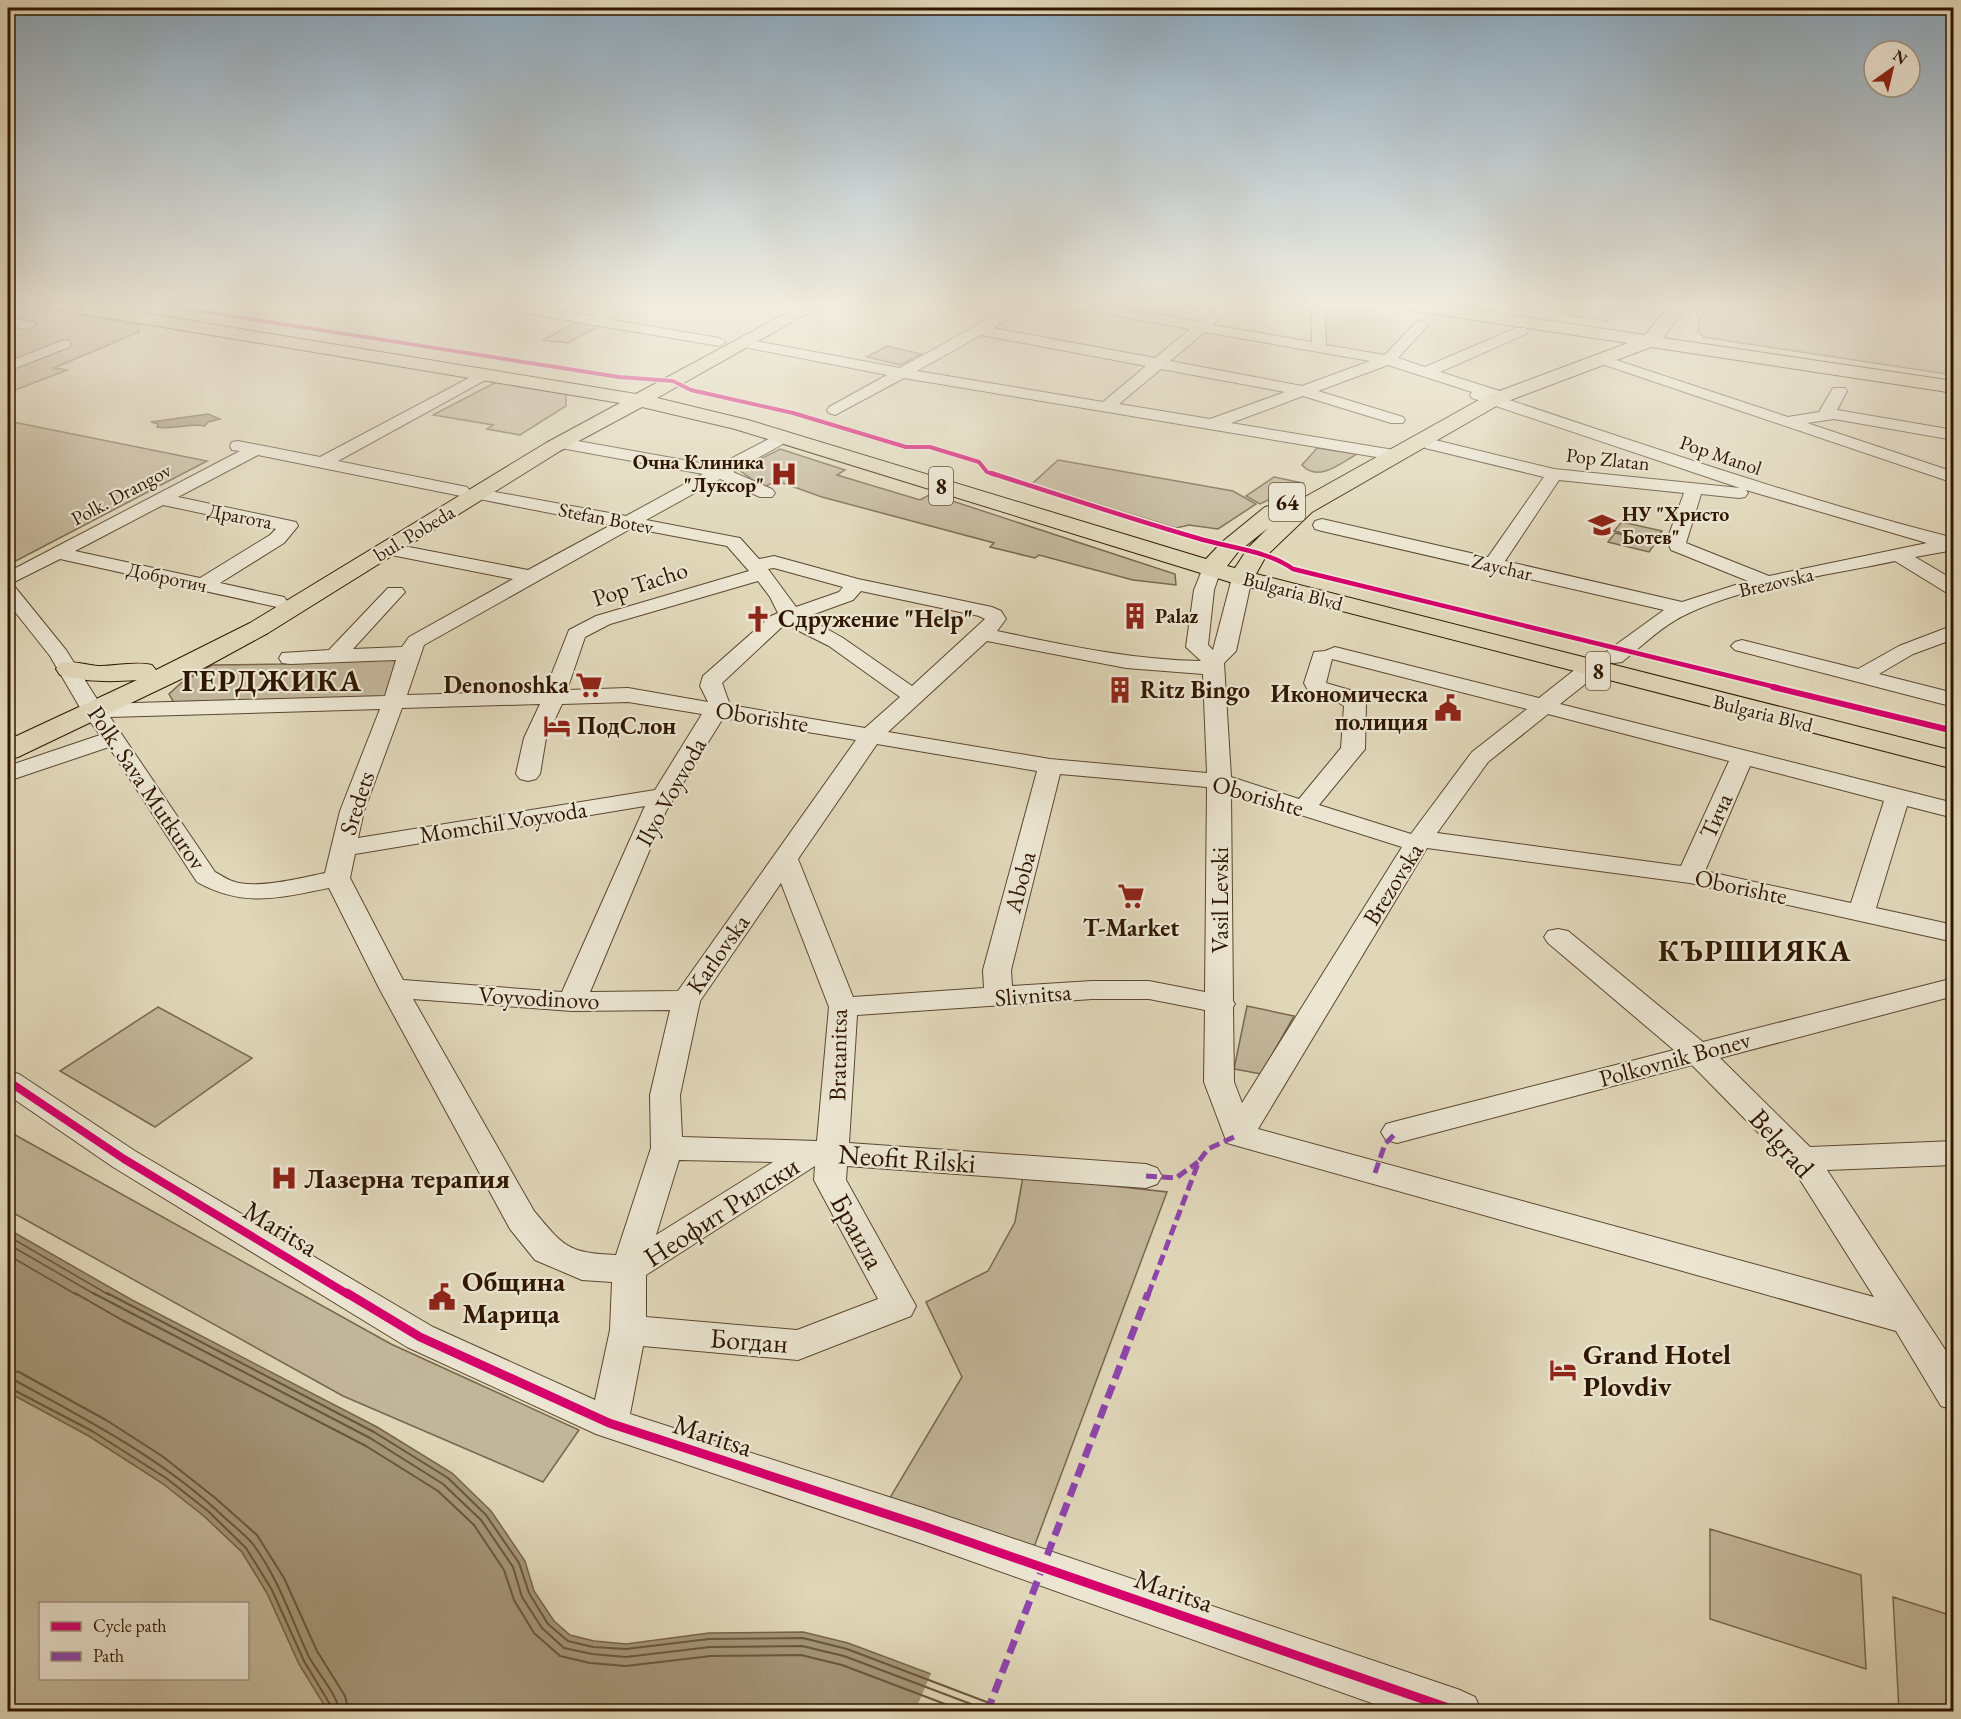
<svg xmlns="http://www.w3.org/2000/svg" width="1961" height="1719" font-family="'EB Garamond',serif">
<rect width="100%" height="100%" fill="#e0d7b9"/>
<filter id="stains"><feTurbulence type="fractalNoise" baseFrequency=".00333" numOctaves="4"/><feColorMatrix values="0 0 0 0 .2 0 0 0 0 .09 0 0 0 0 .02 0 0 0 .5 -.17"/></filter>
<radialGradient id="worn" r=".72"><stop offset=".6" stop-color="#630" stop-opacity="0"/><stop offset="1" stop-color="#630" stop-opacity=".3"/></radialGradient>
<path fill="#c2b69a" stroke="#79664d" stroke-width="1.5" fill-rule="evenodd" d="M8,304h12l119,21v7l-85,36 13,2 -59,23z
M1565,304h61l-12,15 -7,2 -50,-7z
M1711,304h242v71l-250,-38 -5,-5 1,-13z
M576,322l25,3 -33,18 -25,-3z
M887,346l34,8 -20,11 -34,-8z
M500,380l66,11v15l-46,29 -33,-6 6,-4 -60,-10z
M8,421l199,40 -199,104z
M1317,448l40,6c-16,9 -39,29 -55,11z
M780,449l65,21 -8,5 83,25 11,-6 244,80 1,11 -43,-5 -94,-25 -4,3 -45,-11 4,-4 -172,-46 -45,-16 -14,6 -24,-17z
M1058,460l175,31 23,13 -38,25 -29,-4 -13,3 -144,-44z
M1274,477l29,6 -43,21 -14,-8z
M1622,522l40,9 -7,10 -41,-10z
M1615,533l41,9 -7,10 -41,-10z
M402,657l-12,40 -216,6 -5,-9 12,-11 31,-18 74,-1 3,-3z
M1247,1006l47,10 -33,58 -27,-5z
M158,1007l94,51 -97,69 -95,-56z
M8,1131l383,213 188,86 -36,52 -200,-86 -335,-186z
M1023,1176l144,16 -136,363 -146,-49 77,-129 -36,-75 62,-31 27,-49z
M8,1392l81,44 73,47 42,33 38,36 25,41 32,71 29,47h-320zM40,1604h208v74h-208z
M1710,1529l151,46 5,94 -156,-50z
M1893,1597l60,19v95h-54z"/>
<path fill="#a4967a" stroke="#766349" stroke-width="1.5" d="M208,414l12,5 -12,3 -3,4c-17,-3 -31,4 -48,1l1,-3 -7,-2z
M8,1229l124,71 245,127 75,46 39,38 34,50 9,30 20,30 16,14 24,6 32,3 83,-11 94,-1 45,11 182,68h-702l-29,-47 -32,-71 -25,-41 -38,-36 -42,-33 -73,-47 -81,-44z"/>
<path fill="#e0d7b9" d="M932,1671l92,35 -2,5h-107z"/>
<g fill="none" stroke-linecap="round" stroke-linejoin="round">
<path stroke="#6a563d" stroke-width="1.5" d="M8,1236l101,59
M8,1244l88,51
M8,1255l69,40"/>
<path stroke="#6a563d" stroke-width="2" d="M75,1293l47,27 244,126 72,45 36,34 30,45 10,30 20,33 26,23 30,7 36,3 85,-10 90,-1 41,10 124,47
M93,1293l277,145 73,46 38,36 32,47 9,30 20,31 22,20 28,6 34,3 84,-10 92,-1 42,10 148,56
M107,1293l267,139 74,46 38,37 33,48 10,30 19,31 20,17 25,6 33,2 83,-10 94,-1 44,11 166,63
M8,1370l11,2 87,48 56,36 52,41 43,38 27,43 33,73 28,45 4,16
M8,1379l8,2c73,40 149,79 209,137 9,8 19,16 27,25 26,34 39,75 57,114 10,18 26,34 31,55
M8,1387l84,44 74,47 42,33 38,37 26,42 32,71 27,45 1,6"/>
<defs>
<path id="minor" d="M360,304h18l-14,9h-10l-2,-3z
M487,304h33l71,12 23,-12h18l-24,15 111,19 7,4 -7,4 -225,-38z
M1015,304h18l-40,24 162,30 35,-29 -117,-21 -7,-4h32l101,18 21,-18h16l-23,21 99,17 -1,-38h14l1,41 59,10 31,-33 5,-1 7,4 -30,33 27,9 91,-39h10l2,3 -2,3 -86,38 63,20 2,3 -2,3c149,49 298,101 451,140v12l-39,7 39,23v15l-7,-2 -52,-32c-65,14 -146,24 -206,52 -25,11 -46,32 -67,49l-8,1 -8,-1 -3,-5 3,-5 58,-42 -342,-79 -7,-2 -2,-4 2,-4 7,-2 166,38 56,-80 -119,-29 -2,-4 8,-5 123,30 186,19 -268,-90 -2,-3 2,-3 -84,-27 -70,26 85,26 2,3 -2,3h-12l-88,-27 -72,27 169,28 2,4 -2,4 -6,1 -490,-82 -69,37 -6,-2 -2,-3 2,-3 58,-32 -143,-28 -7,-4 7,-4 156,29zM1205,332l165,29 -68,25 -132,-25zM981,335l165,31 -43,36 -186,-31zM1161,369l124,23 -75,27 -91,-15zM1559,480l125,13 -17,47 4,10 77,31 -66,21 -177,-41zM1746,490l181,53 -158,33 -83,-33 15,-49 38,4 6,-1 3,-4z
M8,318l26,4 2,3 -7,4 -21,-3z
M64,340l5,1 2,3 -2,3 -61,24v-9z
M1601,355l187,62 31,-5 14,-24h12l2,3 -10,19 117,20v10l-120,-21 -27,4 147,49v11l-358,-121 -2,-3z
M484,370l8,5 -3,3 -151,83 129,26 3,4 -3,4 -6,1 -203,-41 -80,42 118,25 2,4 -14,17 -64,40 64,14 3,4 -3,4 -7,2 -217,-48 -52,26v-13l232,-121 -8,-1 -2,-4 2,-4 6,-1 82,16zM163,505l113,24 -6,6 -70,43 -125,-27z
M782,432l8,5 -2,4 -55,31 39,17 3,4 -3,4h-12l-40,-18 -74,41 94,18 19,21 15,-3 84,23 134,28 9,4 5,8 -9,12c67,14 135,29 204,30l-15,-14 8,-57 10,-25h14l3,4 -7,21 -6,55 5,5 19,-72 3,-4h14l3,4 -16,73 -12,12 7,114 68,22 42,-51 3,-42 -10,-6 -25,-8 -5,-9 10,-31 11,-1 10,-4 204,51 43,-34 8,-1 8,1 3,5 -3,5 -38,30 394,99v15l-47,-12 -31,102 78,17v17l-264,-59 -263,-35 -169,281 616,168 -82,-130 -100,-102 -295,78 -11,-3 -5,-8 5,-8 11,-3 277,-71 -126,-107 -4,-6 4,-6 10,-2 10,2 135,111 251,-64v18l-234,62 90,89 144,-6v24l-127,5 127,193v47l-13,-4 -45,-75 -669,-188 -23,-61 1,-72 -56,-11h-57l-235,16 -8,128 297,21 11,4 5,8 -5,8 -11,4 -299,-22 -1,14 70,126 -5,10 -113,44 -155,-14 -13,68 293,94 537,182 15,7 7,15h-85l-474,-168 -327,-110 -189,-87 -294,-180 -105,-72v-24l11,3 116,77 298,176 162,73 15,-70 2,-48 -30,-2 -47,-20 -25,-31 -131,-241 -50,-100c-50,10 -86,20 -132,-6l-88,-135 -101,34v-15l92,-31 -18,-24 -32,-55 -42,-53v-18l7,2 51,63 34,54 285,-8 11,-36 -106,4 -8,-1 -3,-5 3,-5 47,-3 59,-62h14l3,4 -52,57 49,-2 7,-10 104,-58 -132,-26 -2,-4 2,-4 7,-2 140,27 83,-45 -132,-26 -6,-1 -3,-4 3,-4 6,-1 147,27 77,-42 -142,-26 -6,-1 -2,-4 2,-4 6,-1 156,28zM632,528l95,18 22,25 -153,45 -27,14 -24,61 -138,4 17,-50zM774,568l69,19 -4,5 -43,15 -28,-38zM758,581l12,16 8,16 -7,3 -68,60 -3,10 8,16 -80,-14 -61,2 18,-53 25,-13zM861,591l118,25 6,3 -73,67 -69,-48 -37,-21 47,-17zM785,624l44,22 71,51 -35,31 -135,-23 -8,-22zM987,641l139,27 77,6 4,99 -157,-14 -162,-27zM1332,659l195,50 -55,43 -61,82 -92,-29 46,-56 1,-46 -16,-13 -24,-7zM628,702l74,12 -47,76 -297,48 6,-27 38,-103 138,-4 -16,34 -8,36 4,5 8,2 8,-2 4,-5 6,-36 16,-34zM380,709l-40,102 -15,62c-24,5 -70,17 -93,8 -6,-2 -11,-6 -17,-9l-105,-155zM1548,714l181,47 -48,105 -244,-33 51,-71zM723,718l133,22 -178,251 -88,1 76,-181zM877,744l160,27 -54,199 1,18 -131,9 -55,-138zM1750,766l134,35 -33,102 -146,-32zM1060,774l147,13 -2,205 -56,-11h-57l-80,5 -1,-16zM1231,793l171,54 -160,256 -8,-21 -1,-75 2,-3 -2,-3zM645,806l-83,186 -159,-12 -53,-102 5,-24zM781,883l48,124 -12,134 -135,-4 -2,-42 20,-94zM413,999l159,12 98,-1 -20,85 1,53 -35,107c-48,-2 -52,-8 -82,-44zM679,1160l94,2 -117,73zM815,1166l-1,14 64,119 -81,31 -151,-13v-42z
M1954,625v14l-41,15 -34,20 75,19v14l-219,-57 -4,-4 4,-4 7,-2 116,29 41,-23z"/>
<path id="major" d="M47,304h41l548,90 167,-90h21l-167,94 91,22 458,139 16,-17 43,-35 8,-2 8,2 3,5 12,-10 190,-106 142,-53 -227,-34 -8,-5h44l208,31 26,-31h17l-25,34 291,43v12l-303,-46 -151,57 -188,108 -46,44 -10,18 698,177v18l-721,-186 -498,-154 -93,-22 -82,44 -292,182 -66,36 -184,88 -10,3v-20l129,-60c-27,2 -51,2 -77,-5l-4,-6 4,-6c13,-3 25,2 38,3 18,0 37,-5 54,-1l4,5 94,-47 296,-180 74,-40 -565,-94zM1268,528l-20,20 -13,20 -8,-2 11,-14z"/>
</defs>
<use href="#minor" stroke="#5c472e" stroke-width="2"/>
<use href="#major" stroke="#301700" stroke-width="2"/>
<use href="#minor" fill="#ebe5d2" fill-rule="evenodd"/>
<use href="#major" fill="#e0d7b9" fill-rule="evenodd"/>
<path stroke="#8e44ad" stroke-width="5" stroke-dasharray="11 5" stroke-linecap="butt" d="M1375,1173l10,-29 12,-12
M1146,1176l30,2 22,-16
M1148,1295l51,-134 9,-12 30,-14"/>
<path stroke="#8e44ad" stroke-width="7" stroke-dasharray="14 7" stroke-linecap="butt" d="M987,1712l161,-419"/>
<defs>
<path id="cycleway-far4" d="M156,304l463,73 54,4 18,9 102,23 113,34h24l49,15 8,10 8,3"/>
<path id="cycleway-far3" d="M991,473c68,22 137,45 206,65 32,10 69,12 96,31l486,119"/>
<path id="cycleway-far2" d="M1773,687l181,44"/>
<path id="cycleway-far1" d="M8,1081l116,78 225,136"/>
<path id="cycleway" d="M347,1293l73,44 189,86 314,103 537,186"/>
</defs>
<use href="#cycleway-far4" stroke="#ebe5d2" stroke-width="6"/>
<use href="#cycleway-far3" stroke="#ebe5d2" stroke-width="8"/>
<use href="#cycleway-far2" stroke="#ebe5d2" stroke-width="10"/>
<use href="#cycleway-far1" stroke="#ebe5d2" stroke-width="11"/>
<use href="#cycleway" stroke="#ebe5d2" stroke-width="13"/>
<use href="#cycleway-far4" stroke="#d6006c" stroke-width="4"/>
<use href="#cycleway-far3" stroke="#d6006c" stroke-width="4.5"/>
<use href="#cycleway-far2" stroke="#d6006c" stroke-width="6"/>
<use href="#cycleway-far1" stroke="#d6006c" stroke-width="8"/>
<use href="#cycleway" stroke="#d6006c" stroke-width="9"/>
</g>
<linearGradient id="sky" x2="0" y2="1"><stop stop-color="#8da8bc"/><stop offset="0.56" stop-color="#f1ede0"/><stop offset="1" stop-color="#f1ede0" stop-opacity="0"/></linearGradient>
<rect width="1961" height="545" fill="url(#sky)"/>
<defs>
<symbol id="hospital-bare" viewBox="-9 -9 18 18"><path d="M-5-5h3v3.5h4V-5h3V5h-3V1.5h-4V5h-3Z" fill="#8f2418" stroke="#ebe5d2" stroke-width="2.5" paint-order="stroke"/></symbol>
<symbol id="school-bare" viewBox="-9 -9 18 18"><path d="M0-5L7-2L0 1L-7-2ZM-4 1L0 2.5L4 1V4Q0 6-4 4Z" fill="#8f2418" stroke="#ebe5d2" stroke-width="2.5" paint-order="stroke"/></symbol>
<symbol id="building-bare" viewBox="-9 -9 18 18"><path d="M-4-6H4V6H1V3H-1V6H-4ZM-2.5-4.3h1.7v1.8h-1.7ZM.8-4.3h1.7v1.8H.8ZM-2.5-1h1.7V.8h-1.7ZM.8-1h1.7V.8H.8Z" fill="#8f2418" stroke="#ebe5d2" stroke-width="2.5" paint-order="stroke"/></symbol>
<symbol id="church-bare" viewBox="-9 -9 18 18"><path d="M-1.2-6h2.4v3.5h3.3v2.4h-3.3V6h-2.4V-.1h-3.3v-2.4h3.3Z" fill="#8f2418" stroke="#ebe5d2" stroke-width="2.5" paint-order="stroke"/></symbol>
<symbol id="supermarket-bare" viewBox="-9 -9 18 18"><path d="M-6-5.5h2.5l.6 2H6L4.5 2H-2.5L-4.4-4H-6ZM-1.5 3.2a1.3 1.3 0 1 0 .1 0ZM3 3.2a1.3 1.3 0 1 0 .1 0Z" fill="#8f2418" stroke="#ebe5d2" stroke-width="2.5" paint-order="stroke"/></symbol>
<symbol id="civic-bare" viewBox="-9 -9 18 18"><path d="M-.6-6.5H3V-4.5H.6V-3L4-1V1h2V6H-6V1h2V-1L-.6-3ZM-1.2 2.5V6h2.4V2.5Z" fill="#8f2418" stroke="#ebe5d2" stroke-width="2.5" paint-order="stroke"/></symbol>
<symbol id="hotel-bare" viewBox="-9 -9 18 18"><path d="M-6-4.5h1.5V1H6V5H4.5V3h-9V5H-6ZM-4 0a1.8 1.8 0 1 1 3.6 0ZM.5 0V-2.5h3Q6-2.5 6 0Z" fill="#8f2418" stroke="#ebe5d2" stroke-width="2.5" paint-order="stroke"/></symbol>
</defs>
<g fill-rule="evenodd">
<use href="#hospital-bare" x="765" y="455" width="38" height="38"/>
<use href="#school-bare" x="1583" y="506" width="38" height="38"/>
<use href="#building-bare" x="1116" y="597" width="38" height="38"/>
<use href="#church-bare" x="739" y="600" width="38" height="38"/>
<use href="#supermarket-bare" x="570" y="666" width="38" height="38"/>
<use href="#building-bare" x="1101" y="671" width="38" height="38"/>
<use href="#civic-bare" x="1429" y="689" width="38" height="38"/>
<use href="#hotel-bare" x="538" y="707" width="38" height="38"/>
<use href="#supermarket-bare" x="1112" y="877" width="38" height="38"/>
<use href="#hospital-bare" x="265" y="1159" width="38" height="38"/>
<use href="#civic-bare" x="423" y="1278" width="38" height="38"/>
<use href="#hotel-bare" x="1544" y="1351" width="38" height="38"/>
</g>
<g text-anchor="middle" stroke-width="4.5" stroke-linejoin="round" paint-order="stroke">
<g font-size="20" fill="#301700" stroke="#ebe5d2">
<text transform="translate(1721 455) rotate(19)" y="7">Pop Manol</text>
<text transform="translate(1608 459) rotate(6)" y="7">Pop Zlatan</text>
<text transform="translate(121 494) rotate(-28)" y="7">Polk. Drangov</text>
<text transform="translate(240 516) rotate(11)" y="7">Драгота</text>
<text transform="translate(606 518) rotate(11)" y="7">Stefan Botev</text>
<text transform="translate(414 533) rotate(-31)" y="7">bul. Pobeda</text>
<text transform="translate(1502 567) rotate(13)" y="7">Zaychar</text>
<text transform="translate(167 577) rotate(12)" y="7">Добротич</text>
<text transform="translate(1776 582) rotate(-13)" y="7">Brezovska</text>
<text transform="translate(1293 591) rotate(15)" y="7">Bulgaria Blvd</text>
<text transform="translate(1763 713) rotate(14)" y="7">Bulgaria Blvd</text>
</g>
<g font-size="20" font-weight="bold" fill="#301700" stroke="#ebe5d2" text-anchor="start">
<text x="764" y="469" text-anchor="end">Очна Клиника<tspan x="764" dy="23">"Луксор"</tspan></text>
<text x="1622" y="521">НУ "Христо<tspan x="1622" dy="23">Ботев"</tspan></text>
<text x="1155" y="623">Palaz</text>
</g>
<g fill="#ebe5d2" stroke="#68553f" stroke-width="1.5">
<rect x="929" y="467" width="24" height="38" rx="4.5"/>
<rect x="1269" y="483" width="36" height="38" rx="4.5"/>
<rect x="1586" y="652" width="24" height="38" rx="4.5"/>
</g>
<g font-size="22" font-weight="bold" fill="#301700">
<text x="941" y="494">8</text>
<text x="1287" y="510">64</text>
<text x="1598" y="679">8</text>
</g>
<g font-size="24" fill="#301700" stroke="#ebe5d2">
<text transform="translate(640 584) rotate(-18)" y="8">Pop Tacho</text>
<text transform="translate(762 717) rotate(9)" y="8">Oborishte</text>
<text transform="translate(147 788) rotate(56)" y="8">Polk. Sava Mutkurov</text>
<text transform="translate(671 792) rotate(-61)" y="8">Ilyo Voyvoda</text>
<text transform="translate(1258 796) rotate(16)" y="8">Oborishte</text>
<text transform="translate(357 803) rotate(-72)" y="8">Sredets</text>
<text transform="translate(1716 816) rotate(-66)" y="8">Тича</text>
<text transform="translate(503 822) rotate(-9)" y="8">Momchil Voyvoda</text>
<text transform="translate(1020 882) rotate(-75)" y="8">Aboba</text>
<text transform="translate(1393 884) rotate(-58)" y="8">Brezovska</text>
<text transform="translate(1741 887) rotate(12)" y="8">Oborishte</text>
<text transform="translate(1220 900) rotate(-90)" y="8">Vasil Levski</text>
<text transform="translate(718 954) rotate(-55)" y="8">Karlovska</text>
<text transform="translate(1033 995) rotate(-5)" y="8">Slivnitsa</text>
<text transform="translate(539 998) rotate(3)" y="8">Voyvodinovo</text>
<text transform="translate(838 1055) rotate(-89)" y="8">Bratanitsa</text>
<text transform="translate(1675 1059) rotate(-15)" y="8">Polkovnik Bonev</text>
</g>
<g font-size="24" font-weight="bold" fill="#301700" stroke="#ebe5d2" text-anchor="start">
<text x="778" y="627">Сдружение "Help"</text>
<text x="569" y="693" text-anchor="end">Denonoshka</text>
<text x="1140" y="698">Ritz Bingo</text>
<text x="1428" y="702" text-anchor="end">Икономическа<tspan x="1428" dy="28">полиция</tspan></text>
<text x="577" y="734">ПодСлон</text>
<text x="1131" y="936" text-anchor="middle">T-Market</text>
</g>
<g font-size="28" fill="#301700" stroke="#ebe5d2">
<text transform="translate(1782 1143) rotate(48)" y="10">Belgrad</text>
<text transform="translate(907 1158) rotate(4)" y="10">Neofit Rilski</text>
<text transform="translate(721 1211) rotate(-33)" y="10">Неофит Рилски</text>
<text transform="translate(281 1228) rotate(31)" y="10">Maritsa</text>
<text transform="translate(858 1231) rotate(61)" y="10">Браила</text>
<text transform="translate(749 1340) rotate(4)" y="10">Богдан</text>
<text transform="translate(713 1435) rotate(18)" y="10">Maritsa</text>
<text transform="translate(1174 1590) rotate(19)" y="10">Maritsa</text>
</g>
<g font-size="28" font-weight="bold" fill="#301700" stroke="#ebe5d2" text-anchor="start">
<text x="304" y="1188">Лазерна терапия</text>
<text x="462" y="1291">Община<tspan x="462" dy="32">Марица</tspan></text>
<text x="1583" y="1364">Grand Hotel<tspan x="1583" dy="32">Plovdiv</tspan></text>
</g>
<g font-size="30" font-weight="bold" letter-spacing="1.5" fill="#301700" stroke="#ebe5d2">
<text x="272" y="691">ГЕРДЖИКА</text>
<text x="1755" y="961">КЪРШИЯКА</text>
</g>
</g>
<rect width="1961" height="1719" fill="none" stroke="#e0d7b9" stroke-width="30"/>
<rect x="9" y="9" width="1943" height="1701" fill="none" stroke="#301700" stroke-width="3"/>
<rect x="15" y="15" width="1931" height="1689" fill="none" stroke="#301700" stroke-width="1.5"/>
<rect x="39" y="1602" width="210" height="78" fill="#ebe5d2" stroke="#a0937e" stroke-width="1.5"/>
<rect x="51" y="1622" width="30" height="9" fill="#d6006c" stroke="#a0937e" stroke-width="1.5"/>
<text x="93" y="1632" font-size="18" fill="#301700">Cycle path</text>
<rect x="51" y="1652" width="30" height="9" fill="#8e44ad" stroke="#a0937e" stroke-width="1.5"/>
<text x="93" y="1662" font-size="18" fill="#301700">Path</text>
<g transform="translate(1892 69) rotate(34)"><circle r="28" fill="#ebe5d2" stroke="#a0937e" stroke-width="1.5"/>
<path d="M0-4.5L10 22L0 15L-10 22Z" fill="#8f2418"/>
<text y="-9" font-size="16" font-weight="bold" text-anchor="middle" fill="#301700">N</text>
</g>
<rect width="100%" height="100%" filter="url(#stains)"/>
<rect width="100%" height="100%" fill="url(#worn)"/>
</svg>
